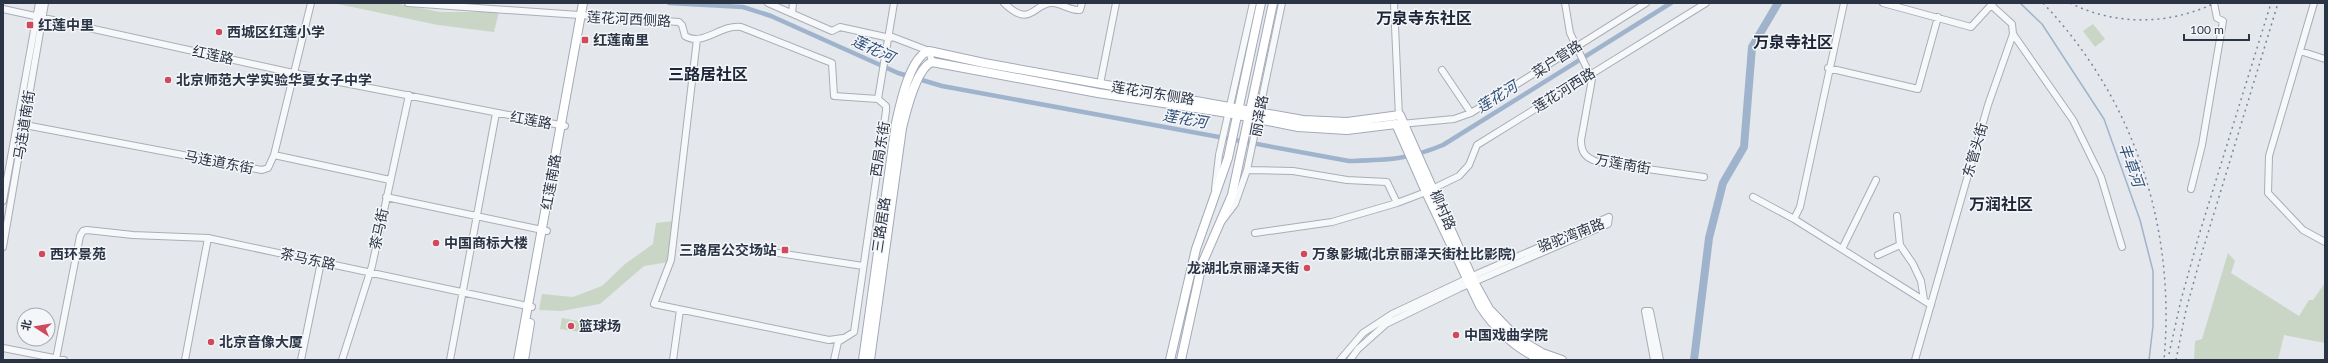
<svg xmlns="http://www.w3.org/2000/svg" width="2328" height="363" font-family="Lato,'Noto Sans SC',sans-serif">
<rect width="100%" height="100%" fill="#e4e7ec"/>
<path fill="#c9d6c5" d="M333,3h61l46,9h59l-5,20 -56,-7z
M2093,24l12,15 -10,8 -12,-16z
M675,221l-6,41 -25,4 -44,38 -39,7 -22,-1 3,-16 31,3 29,-11 23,-22 28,-20 3,-21z
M2228,253l7,8 -4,12 68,43 10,-16h4l12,-17v60l-41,-8 -6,25h-84l1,-19 7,-2z
M562,318l21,4 -2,10 -21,-3z"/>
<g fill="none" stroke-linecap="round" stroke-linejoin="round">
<path stroke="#9fb4cc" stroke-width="1.5" d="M2020,3l22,21 62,95 36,101 13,51v55l-4,34"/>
<path stroke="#9fb4cc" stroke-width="4.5" d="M669,3l74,4 28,9 127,57 44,13 407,75c38,-1 58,-1 94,-16l228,-142"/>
<path stroke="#9fb4cc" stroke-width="8" d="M1694,360l15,-122 14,-55 21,-36 8,-100 26,-44"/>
<defs>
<path id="minor" d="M408,3l271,19 3,3 3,11c18,11 36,-12 56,-9l91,36 2,33 44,3
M768,3l64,28 8,-4 50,11
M1004,3c28,27 29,-1 49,0 10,1 18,8 27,7l2,-7
M1394,3l5,114
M1565,3l5,30 22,46 -11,61c0,13 5,18 17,22l106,15
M1883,3l88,24 22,-24
M2314,3l-45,153 -1,37 35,37 22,12
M1991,5l21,19 1,10 60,86 28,57 21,70
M3,9l290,64 272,53
M792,13l1,-10
M890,36l39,15 3,11
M697,39l-26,221 -17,44 175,36 14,-2
M2300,51l25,8
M1828,68l90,21 20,-72
M1442,70l29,43
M1100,84l16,-81
M878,99l16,-96
M1401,124l53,-5 17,-6 175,-110
M25,125l237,45 6,-2 6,-13 37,-152
M274,155l116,25
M1247,170l46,1 54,9 40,2 10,21
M1215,189l4,-34 34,-152
M2191,189l11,-44 21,-124 -6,-3 -3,-15
M386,197l161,34
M1753,197l41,22 137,86
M3,201l36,-198
M1897,216l3,29 13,19 8,17 3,19
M1794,219l6,-12 44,-204
M1222,221l13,-17 12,-34 35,-167
M1255,233l77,-11 65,-19 29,-11 33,-16 10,-11 8,-20 229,-142
M3,247l42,-244
M752,249l111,17
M1842,249l34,-69
M1878,255l22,-10
M3,348l61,12
M56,359l24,-123 3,-5 4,-1 46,5 75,3 324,69
M185,360l23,-122
M301,360l20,-98
M342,360l30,-94 37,-171
M450,360l46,-247
M673,360l7,-50
M834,360l4,-18 16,-10 32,-221v-5l-8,-7
M1340,360l23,-27 29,-19 85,-40 132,-57 -1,7 -148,64 -74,36 -28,25 -8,11
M1654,360l-9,-49h5l10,49
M1915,360l73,-255 25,-71"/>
<path id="major" d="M518,360l65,-357
M524,360l6,-37
M863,360l33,-237c4,-18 14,-67 33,-72l55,12 319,57 44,2 53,-7 74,167 15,27 28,29 25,15 20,7
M870,360l32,-232c4,-16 14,-60 30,-66l166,31 130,20 70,14 49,3 49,-6 30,68 54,114c16,24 35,42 61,54
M1170,360l26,-111 32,-91 33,-155
M1181,360l21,-96 30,-69 41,-192"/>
</defs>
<use href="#minor" stroke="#a9aeb7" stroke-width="8"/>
<use href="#major" stroke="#a3abb8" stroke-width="10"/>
<use href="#minor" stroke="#f7f8fa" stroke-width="6"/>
<use href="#major" stroke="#fff" stroke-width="8"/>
<path stroke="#7d8696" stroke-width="1.5" stroke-dasharray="2 4" stroke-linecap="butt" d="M2043,3c92,97 133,225 121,357
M2070,3c46,23 99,22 145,0
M2169,354l12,-54 18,-65 72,-232
M2176,360l10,-50 15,-54 77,-253"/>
</g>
<g fill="#d1495b" stroke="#f4f6f9" stroke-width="1.5">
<rect x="26" y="21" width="8" height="8" rx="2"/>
<circle cx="219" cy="32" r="4"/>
<rect x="581" y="36" width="8" height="8" rx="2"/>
<circle cx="168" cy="80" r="4"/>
<circle cx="436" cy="243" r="4"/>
<rect x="781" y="246" width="8" height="8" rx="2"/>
<circle cx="42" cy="254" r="4"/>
<circle cx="1304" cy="254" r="4"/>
<circle cx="1307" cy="268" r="4"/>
<circle cx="571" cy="326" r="4"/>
<circle cx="1456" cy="335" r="4"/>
<circle cx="211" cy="342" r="4"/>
</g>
<g text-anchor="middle" stroke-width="3" stroke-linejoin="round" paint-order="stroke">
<g font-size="14" fill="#2b3445" stroke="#f4f6f9">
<text transform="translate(629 19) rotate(3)" y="5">莲花河西侧路</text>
<text transform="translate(213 55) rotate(12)" y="5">红莲路</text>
<text transform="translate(1557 59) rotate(-33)" y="5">菜户营路</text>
<text transform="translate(1564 90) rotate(-32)" y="5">莲花河西路</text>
<text transform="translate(1153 93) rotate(9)" y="5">莲花河东侧路</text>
<text transform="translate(1259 116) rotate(-79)" y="5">丽泽路</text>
<text transform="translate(531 120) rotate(10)" y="5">红莲路</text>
<text transform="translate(24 125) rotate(-81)" y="5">马连道南街</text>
<text transform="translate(880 149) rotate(-81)" y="5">西局东街</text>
<text transform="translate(1975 150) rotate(-74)" y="5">东管头街</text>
<text transform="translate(219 162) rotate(11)" y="5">马连道东街</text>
<text transform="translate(1623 164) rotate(10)" y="5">万莲南街</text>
<text transform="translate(551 182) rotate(-80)" y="5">红莲南路</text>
<text transform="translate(1443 210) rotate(66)" y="5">柳村路</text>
<text transform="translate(881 225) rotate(-82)" y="5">三路居路</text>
<text transform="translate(379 229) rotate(-78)" y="5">茶马街</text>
<text transform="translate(1571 235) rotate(-21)" y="5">骆驼湾南路</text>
<text transform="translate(308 259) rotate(12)" y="5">茶马东路</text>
</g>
<g font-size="14" font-weight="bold" fill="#2b3445" stroke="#f4f6f9" text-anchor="start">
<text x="38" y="30">红莲中里</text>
<text x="227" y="37">西城区红莲小学</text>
<text x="593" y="45">红莲南里</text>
<text x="176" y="85">北京师范大学实验华夏女子中学</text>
<text x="444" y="248">中国商标大楼</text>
<text x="777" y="255" text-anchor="end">三路居公交场站</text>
<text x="50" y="259">西环景苑</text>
<text x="1312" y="259">万象影城(北京丽泽天街杜比影院)</text>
<text x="1299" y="273" text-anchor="end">龙湖北京丽泽天街</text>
<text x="579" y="331">篮球场</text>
<text x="1464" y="340">中国戏曲学院</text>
<text x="219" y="347">北京音像大厦</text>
</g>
<g font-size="15" font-style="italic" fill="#34527a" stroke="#f4f6f9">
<text transform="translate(873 49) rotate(25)" y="5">莲花河</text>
<text transform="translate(1497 97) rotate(-32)" y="5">莲花河</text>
<text transform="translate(1185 119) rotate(10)" y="5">莲花河</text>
<text transform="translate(2131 165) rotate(70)" y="5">丰草河</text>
</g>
<g font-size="16" font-weight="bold" fill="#1d2536" stroke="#f4f6f9">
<text x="1424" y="24">万泉寺东社区</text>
<text x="1793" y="48">万泉寺社区</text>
<text x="708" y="80">三路居社区</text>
<text x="2001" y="210">万润社区</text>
</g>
</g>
<rect width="2328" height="363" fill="none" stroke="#2b3445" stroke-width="8"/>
<g transform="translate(36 327) rotate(282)"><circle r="19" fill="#f4f6f9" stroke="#a4a8b1"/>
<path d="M0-3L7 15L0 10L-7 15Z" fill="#d1495b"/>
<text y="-6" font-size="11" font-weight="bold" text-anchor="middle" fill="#2b3445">北</text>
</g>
<path d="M2184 34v6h65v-6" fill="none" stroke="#2b3445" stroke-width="2"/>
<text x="2190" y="34" font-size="12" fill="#2b3445" stroke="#f4f6f9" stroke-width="3" paint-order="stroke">100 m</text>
</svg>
